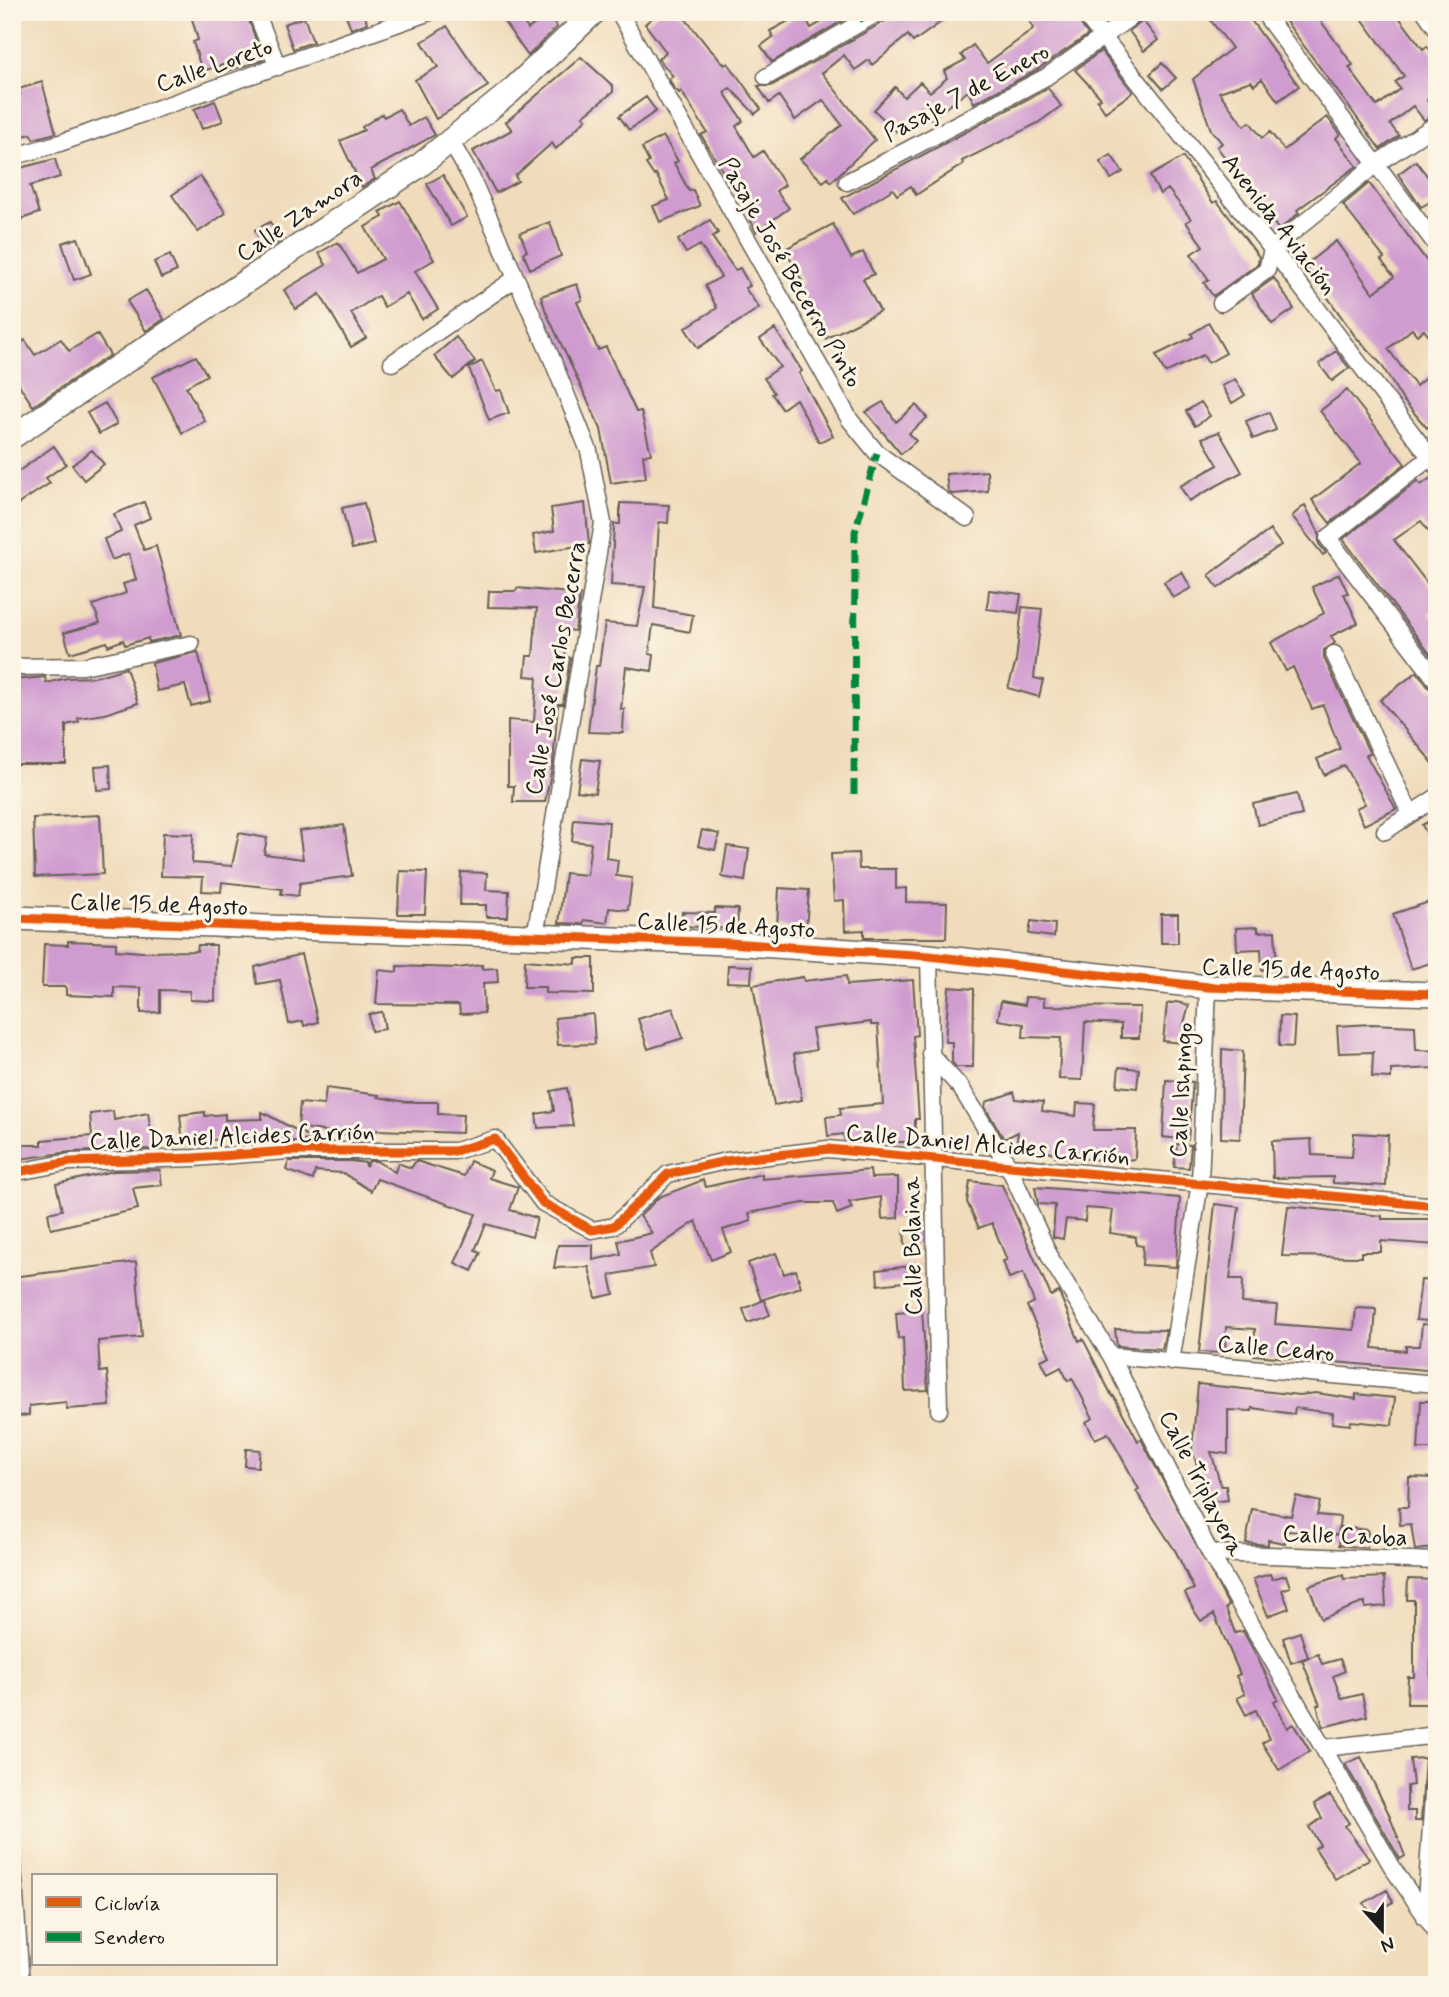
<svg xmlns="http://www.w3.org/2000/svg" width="1449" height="1997" font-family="Mynerve,sans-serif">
<rect width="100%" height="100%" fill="#fcf5e5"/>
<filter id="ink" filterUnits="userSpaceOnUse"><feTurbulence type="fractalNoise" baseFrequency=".0143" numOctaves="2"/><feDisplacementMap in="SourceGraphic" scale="14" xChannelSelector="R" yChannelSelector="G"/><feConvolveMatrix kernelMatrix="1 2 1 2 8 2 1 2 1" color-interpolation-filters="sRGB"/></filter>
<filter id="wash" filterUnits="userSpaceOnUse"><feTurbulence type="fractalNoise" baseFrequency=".00686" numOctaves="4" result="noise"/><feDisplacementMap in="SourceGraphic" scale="28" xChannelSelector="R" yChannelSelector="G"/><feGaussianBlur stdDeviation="1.57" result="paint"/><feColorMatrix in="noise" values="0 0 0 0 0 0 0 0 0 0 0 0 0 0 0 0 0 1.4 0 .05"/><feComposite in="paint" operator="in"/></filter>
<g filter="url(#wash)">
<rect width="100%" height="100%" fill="#f0dcbb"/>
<g id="blocks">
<path fill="#d09cd0" d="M190,12h56l17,48 -38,12 -2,-7 -21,6 -9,-29 5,-2z
M345,12h19l3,11 -16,6z
M497,12h19l12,17 20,-15 9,13 -29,29z
M659,12h21l28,35 17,18 3,-2 33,46 -6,5 -25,-26 -6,4 19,29 -7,5 18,31 9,-6 22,34 -9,6 13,17 -33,24 -18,-41 -3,1 -34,-57 6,-3 -26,-41 -2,2 -6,-6 -4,-8 4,-3 -15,-17 8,-7 -21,-28z
M839,12h12l1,3 -80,47 -11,-16 12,-9 -3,-6 33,-18 8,15z
M901,12h54l-42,30 -5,-7 -36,30 -3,-5 -14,10 -11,-15 -22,18 53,67 -44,42 -3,-4 -5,4 -23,-23 42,-34 -19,-25 -28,20 -16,-24 -10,7 -11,-17h13z
M1035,12h38l15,23 -53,36 -61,32 -6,-12 -37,28 -11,-11 -23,24 -23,-22 21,-23 9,10 16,-15 10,10 17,-14 -3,-7 21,-11 -4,-5 12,-10 14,18 44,-32 2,-3 -6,-11z
M1204,12h41l54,74 -21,15 -16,-22 -8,6 -3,-4 -32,11 25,34 6,-4 12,16 8,-6 14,18 43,-33 13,17 -4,4 21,28 -60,44 2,3 -20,17 -62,-83 5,-4 -11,-13 -18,-51 39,-31z
M1279,12h51l-10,8 33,45 -4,2 3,5 25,34 23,-17 -5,-7 9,-6 -41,-56 11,-8h21l28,37 4,-3 10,12v35l-10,7 6,15 -9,5 -11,-14 -23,18 9,12 -19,13z
M304,17l9,25 -20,7 -9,-25z
M1143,21l15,19 -14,11 -15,-20z
M447,26l41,60 -52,33 -21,-39 23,-13 -16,-25z
M1101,51l32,41 -28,20 -8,-12 4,-2 -26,-28z
M581,57l32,29v6l-30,24 3,3 -30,30 -4,-6 -37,33 3,5 -22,12 -23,-42 39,-21 -6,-8z
M1162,63l14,15 -13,11 -13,-15z
M42,82l14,51 -23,6 -2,-5 -19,5v-42l8,-2 -1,-6z
M1048,88l13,18 -23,17 -76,38 1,3 -47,31 -5,-9 -14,9 -4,-6 -40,25 -11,-16z
M646,97l10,14 -27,19 -10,-14z
M215,101l8,20 -21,8 -8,-20z
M399,109l10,17 15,-9 11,18 -64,35 4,9 -13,8 -22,-46 24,-11 -2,-3 20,-13 2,3z
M663,136l15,25 -4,2 15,28 4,-1 7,16 -40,16 -7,-16 16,-6 -13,-26 -2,2 -8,-12 3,-2 -7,-14z
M1111,155l12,17 -12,7 -11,-17z
M1183,157l30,46 4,-2 42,56 -1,7 -45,32 -9,-13 5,-3 -18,-26 12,-8 -17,-24 5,-3 -23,-30 -8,5 -10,-18z
M55,159l5,18 -30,9 9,27 -27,9v-52z
M1416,161l12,16 9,-6v27l-16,9 -23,-33z
M443,175l24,42 -16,9 -24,-42z
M200,176l26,37 -28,19 -26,-37z
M1369,183l68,92v72l-13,-17 -7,5 -5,-6 -24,20 28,37 14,-12 7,9v37l-10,8 -25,-29 -21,-35 -26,-28 -50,-71 31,-24 37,52 21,-16 -13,-17 3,-2 -41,-53z
M400,201l34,59 -19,11 23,38 -16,10 -15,-25 -23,13 -6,-11 -27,17 15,25 -15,9 -31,-53 -24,15 -12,-19 42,-25 -7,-12 19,-11 19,31 26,-14 -18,-32 18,-10 -3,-5z
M710,220l8,13 -6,4 23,33 5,-2 10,18 -5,2 14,20 -61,40 -13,-20 32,-20 -12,-22 16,-9 -21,-32 -14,8 -8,-13z
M270,222l11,19 -15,9 -11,-20z
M550,222l11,34 -31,13 -7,-16 4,-2 -7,-18z
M833,224l18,34 12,-6 11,22 -11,5 17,32 -55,28 -33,-51 11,-5 -18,-34z
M78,238l13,36 -17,6 -12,-37z
M170,255l7,16 -16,7 -7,-16z
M1274,278l20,31 -22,15 -20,-30z
M577,284l5,16 -5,2 21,48 8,-3 30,65 5,-1 10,43 -8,1 3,23 -35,5 -10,-54 -55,-117 -5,-16z
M146,290l18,29 -18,12 -19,-30z
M1209,323l17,30 -18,10 -5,-8 -38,18 -9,-18 37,-18 -2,-3z
M775,329l27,42 -3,2 34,63 -14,6 -23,-43 -14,10 -10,-15 2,-1 -10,-15 16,-11 -20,-28z
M97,334l13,21 -77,51 -21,-32v-26l13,-8 10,15 26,-16 8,12z
M456,337l19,24 -22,18 -19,-23z
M1336,351l13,17 -17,13 -13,-17z
M196,356l11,19 -21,12 19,34 -23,12 -29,-56z
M482,361l14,30 5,-1 8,23 -20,7 -20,-52z
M1235,379l10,16 -13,8 -10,-17z
M1347,390l58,74 -75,59 -18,-23 49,-37 -41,-52z
M883,402l13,20 20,-17 11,13 -18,15 7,8 -15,13 -35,-42z
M1201,402l9,14 -15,10 -9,-15z
M105,403l12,21 -18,10 -12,-21z
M1269,412l7,18 -23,9 -7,-18z
M1219,432l23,40 -53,29 -9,-15 38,-21 -16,-27z
M54,446l12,18 -20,14 4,5 -38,25v-32z
M92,450l12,14 -20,16 -12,-15z
M987,471l1,20 -36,3 -4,-3 -2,-17z
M1431,478l6,9v55l-16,-21 -27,19 43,56v12l-8,5 8,11v39l-94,-124 75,-58 3,4z
M144,502l6,16 -16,7 10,25 12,-4 25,89 -32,7 -1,-4 -23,7 -2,-5 -15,6 -1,-4 -37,11 -6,-20 36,-10 -7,-18 33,-12 -3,-9 13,-4 -7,-27 -17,7 -8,-21 17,-7 -7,-18z
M364,503l10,41 -22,5 -10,-41z
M585,503l4,41 -53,9 -3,-18 21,-4 -3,-23z
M620,503l49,2 -1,18 -9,-1 -5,86 39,7 -3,17 -37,-7 -4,29 5,1 -2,16 -26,-4 -5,42h3l-1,24 -35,-1 8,-66h3l6,-43 32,3 8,-39 -34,-2 3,-61h6z
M1305,505l14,28v11l7,9 -3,2 -31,-39z
M1270,530l11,15 -63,43 -9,-13z
M1182,572l9,16 -18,10 -9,-16z
M1339,574l9,19 -4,1 14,29 -27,13 4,7 -11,7v8l46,96 -4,1 30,54 -32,16 -8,-17 9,-4 -21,-39 -20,10 -7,-16 23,-10 -17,-44 -11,4 -19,-42 -7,4 -15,-28 53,-30 -12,-26z
M517,588l63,6 -5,37 -8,-1 -2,26 5,2 -7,46h-5l-5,59 -8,39h-32l1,-16h-6v-66l26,2 3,-45 -12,-1 2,-20h6l4,-48 -49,-1 1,-16h27z
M989,590l32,4 -3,19 -31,-4z
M1022,607l20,2 -8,69 9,2 -4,17 -31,-9 8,-27z
M198,652l12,49 -19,5 -6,-21 -28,6 -5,-28z
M126,668l12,35 -33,11 -27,4 1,4 -13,3v39h-54v-84l33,-3 1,6 21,-5 28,-1z
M1417,672l12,16 8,3v77l-57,-68z
M582,759l18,2 -5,32 -18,-2z
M110,765l1,24 -14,1 -2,-24z
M1297,794l5,21 -44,10 -5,-21z
M100,815l3,59 -68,3 -2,-59z
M1437,817v35l-15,-27z
M574,819l35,3 -3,36 12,2 -2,16 16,2 -4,32 -19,-2 -2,15 -23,-3 -1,4 -24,-1 6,-50 22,2 4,-32 -19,-2z
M344,825l8,51 -52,7 -2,13 -17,-2 1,-5 -60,-7 -1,10 -19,-1 1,-14 -42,-1 2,-43 30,1 -1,29 40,3 7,-33 28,5 -3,16 39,5 -4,-28z
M702,830l17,4 -4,16 -17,-4z
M727,846l22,3 -4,32 -23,-4z
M858,853l1,16h37v20l10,-1v14l41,1 -1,35h-82v-8l-19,1 -1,-31 -10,1 -3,-47z
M400,871l27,1 -2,42h-27z
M461,872l26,1 -1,17 23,1 -1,26h-22v-12h-26z
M779,888l30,2 -3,39 -29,-2z
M1429,902l8,24v35l-26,8 -18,-55z
M715,908l23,1 -1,20 -55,-3v-14l33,1z
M1161,914h17v29h-17z
M1031,921l24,3 -1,13 -25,-3z
M1258,927v5l17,-1 2,38 -15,1 -1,-21 -24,1 -1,-22z
M68,941l48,2v7l25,2 56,-1 1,-6h18l-1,56 -25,-1v-9l-30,-1v22l-19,1v-25l-27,-1v10l-48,-2v-8h-24l2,-43 24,1z
M301,954l17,68 -14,4 -1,-5 -14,3 -9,-44 -23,4 -2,-17z
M576,958h18v36l-49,-1v-6h-21l1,-27 51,4z
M482,965v4l15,-1 1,14 -15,1 1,30 -24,1 -1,-9 -83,-1 3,-34 18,2v-6l61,2z
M728,965l24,1 -1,17 -24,-1z
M846,976l1,9 66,-5 4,55 -4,1 6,83h-4v23h-44v-4l-26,2 -2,-6 -15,2 -2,-19 15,-2 -1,-7 43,-4 -5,-79h-7v-3l-59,7 4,21 -22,4 8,46 -28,5 -21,-120 50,-8 1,4z
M949,987l25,2 -1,78h-17l-4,-5v-20h-7z
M1025,997l19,1v8l96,1 -1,31h-18v-14l-36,-2 -3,58 -23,-1 2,-41 -38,-1 1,-13 -26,-4 3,-19 24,4z
M1176,1002l13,3 -6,22 11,1 -2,16 -29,-3 4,-37z
M673,1008l10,30 -35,11 -10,-30z
M382,1012l3,17 -14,2 -2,-17z
M593,1014l2,30 -37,1 -3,-27z
M1280,1016l15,1 -2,30 -14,-1z
M1372,1024l43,2 1,24 21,1v17l-46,2v8l-19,-1 1,-25 -34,1 -2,-27z
M1222,1049l21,2 -3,88 -19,-1z
M1119,1067l20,2 -2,19 -20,-2z
M1166,1080l27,2 -5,58 -25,-3z
M326,1088l53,7 -1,2 28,5h32v12l25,1 -1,18 -85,-3 -6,9 -73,-12 2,-24 24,2z
M567,1088l6,38 -35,2 -2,-14 18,-3 -3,-20z
M1014,1092l2,7 27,3 -1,9 34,5 1,-13 18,1 -2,26h43l-1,29 -22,2 -58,-5 1,-3 -40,-5 2,-16 -14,7 -19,-32 1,-5z
M113,1111l1,9 34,-7 6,36 -84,3 -58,8v-15h30v-5l50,-4 -2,-22z
M205,1112v4l20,-2v6l37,-1v-7l53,28 -55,3v-5h-32l-45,6 -3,-29z
M1354,1133l34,2 -2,51 -53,-3v-6l-60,1 -1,-37 39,-2 1,16 40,2z
M1177,1144l14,1 -2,23 -15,-1z
M289,1161h61l16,2v4l3,-6h7l19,11 3,-9 13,5 5,-7 48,15 6,-15 22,9 -3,8 29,9 -8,23 27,8 -5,19 -46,-13 -11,26 6,2 -9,19 -17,-8 21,-49 -99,-35 -6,12 -28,-18 -28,-2 -2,9 -27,-10z
M160,1170l2,15 -29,3 5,21 -87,20 -3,-16 14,-3 -6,-26 58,-13z
M870,1170l1,8 27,-1v41l-16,1 -1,-22 -32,5 3,6 -15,6 -4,-11h-29l-55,10 2,8 -28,9 8,22 -20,8 -15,-39 -46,32 4,14 -44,8 4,19 -18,4 -7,-31 -35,1 4,-23h35v15l28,-6 -3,-13 34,-8 -12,-17 19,-19 44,-17 3,7 56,-13v5z
M970,1181l32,4 49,111 8,-4 20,49 4,-2 30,59v-3l25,46 3,-2 88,167 -3,2 9,25 8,-2 10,18 25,50 -4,2 13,27 6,-4 17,27 -31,19 -17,-27 7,-4 -13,-29 -10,5 -9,-17 8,-4 -9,-18 4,-2 -26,-60 -13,7 -8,-12 -8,-16 9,-4 -18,-37 -40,-61 3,-2 -31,-56 -13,6 -9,-17 7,-4 -21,-40 -4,3 -7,-14 -13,7 -7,-14 9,-4 -23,-50 7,-4 -11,-29 -14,5 -6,-17 4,-1 -15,-37 -13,5 -12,-26z
M1035,1187l145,11 -4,69 -34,-2 1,-19 -7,-1v-8l-26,-4 3,-23 -27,-2 -1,13 -19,-2 -3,20 -10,-2 2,-32 -17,-1z
M1215,1204l24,3 -9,72h13l-1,24 35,2 -2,19 79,6 2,-22 20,1 -3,39 33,3v-5h14l2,-22 15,1v46l-183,-16 1,-26 -29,-2 -1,26 -26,-1z
M1288,1206l94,10v3h55v26l-56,-4v11h-20v5l-79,-1z
M920,1229l1,15 -16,1 -1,-15z
M776,1253l8,21 12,-4 5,17 -40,13 -13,-37z
M136,1262l6,75 -44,4 2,31 7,-1 3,35 -43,3 -1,-7 -37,4v9l-17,2v-140z
M919,1265l1,15 -42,5 -1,-15z
M1421,1280l16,1 -5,40 -16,-1z
M764,1300l6,15 -22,8 -5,-14z
M922,1311l6,79 -23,1 -2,-53 -5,1 -2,-26z
M1115,1329l51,1 -4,19 -45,-3z
M1198,1384l101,11 17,-2 40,6v-5l39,4 -3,27 -41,-4 -1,4 -18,-2 1,-10 -38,-5 -1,6 -42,-6v3l-24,-1v44l-17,-2 10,34h5l2,14 -18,2 -3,-17 -4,1 -11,-37z
M1421,1401h16v48h-19z
M246,1449l14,1 -2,17 -13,-1z
M1409,1477l28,1v21h-5l3,49 -20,2 -4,-26 -11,1 -1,-18h9z
M1296,1496l24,6 -3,13 23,2 -2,18 -51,-4 -2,12 -17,-3v5l-22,-2 6,-34 39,7z
M1341,1527l27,3 -1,18 -28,-3z
M1270,1574l2,5 14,-4 4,12 -8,3 7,18 -21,8 -15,-37z
M1343,1575l1,4 40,-2 2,29 -21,2v-6l-44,17 -12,-33z
M1408,1579l28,1 -1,21h-3l-2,103h-23l1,-27h6v-77h-7z
M1300,1632l8,25 -17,6 -8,-25z
M1318,1654l4,10 18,-5 5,12 -12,5 9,23 20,-5 5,22 -44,11 -6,-22h3l-18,-45z
M1361,1757l27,55 17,44 -5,3 -55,-95z
M1425,1758l-4,63h-6v-10h-8v-25l6,-1 -3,-26z
M1330,1795l19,28 -4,3 24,33 -34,20 -20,-31 5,-3 -11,-18 13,-9 -8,-14z
M1387,1890l6,12 -22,12 -7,-11z"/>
</g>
</g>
<g filter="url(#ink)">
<use href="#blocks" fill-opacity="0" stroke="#665f54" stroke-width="2"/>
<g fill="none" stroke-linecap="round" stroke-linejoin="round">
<defs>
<path id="street" d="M256,12l22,55
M619,12l231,408 27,33 90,65
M1083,12l189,237 165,217
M1263,12l174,234
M1425,12l12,17
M766,77l113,-65
M451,142l20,35 81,182 37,92 14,72 -68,414
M12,157l48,-14 370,-131
M847,182l199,-105 92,-65
M1221,303l46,-33 5,-21 104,-85 61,-40
M392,363l124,-85
M1437,452l-109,86 109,143
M1334,654l76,159
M12,667l71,-1 108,-22
M1385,831l52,-34
M929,956l10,454
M930,1054l31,34 47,77 44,96 59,95 99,197 184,317 43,63
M12,1173l58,-11 124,-4 94,-7h167l40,-12 48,64 49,27 22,-4 54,-52 58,-13 102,-12 609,57
M1111,1356l326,28
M1171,1362l29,-179 8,-196
M1210,1553l227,8
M1324,1748l113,-13
M12,1850l9,135
M1425,1917l12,-183"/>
<path id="secondary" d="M12,437l407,-271 90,-73 85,-81
M12,918l716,25 201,13 279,31 229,7"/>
</defs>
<use href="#street" stroke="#665f54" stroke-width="19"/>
<use href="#secondary" stroke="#665f54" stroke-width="26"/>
<use href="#street" stroke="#fff" stroke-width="16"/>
<use href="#secondary" stroke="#fff" stroke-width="23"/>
<path stroke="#00873e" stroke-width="7" stroke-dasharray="14 7" stroke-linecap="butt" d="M859,12l5,9
M854,794l1,-262 22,-79"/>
<defs>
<path id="cycleway" d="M12,918l716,25 201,13 279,31 229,7
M12,1173l58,-11 124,-4 94,-7h167l40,-12 48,64 49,27 22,-4 54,-52 58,-13 102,-12 609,57"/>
</defs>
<use href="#cycleway" stroke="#fcf5e5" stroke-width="13"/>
<use href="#cycleway" stroke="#e8590c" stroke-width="9"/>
</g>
</g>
<g text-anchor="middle" stroke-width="6" stroke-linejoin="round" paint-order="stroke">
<g font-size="24" fill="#1c1c1c" stroke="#fcf5e5">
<text transform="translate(214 65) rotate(-19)" y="8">Calle Loreto</text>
<text transform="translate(966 92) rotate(-28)" y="8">Pasaje 7 de Enero</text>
<text transform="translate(299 215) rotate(-34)" y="8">Calle Zamora</text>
<text transform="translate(1280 224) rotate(52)" y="8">Avenida Aviación</text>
<text transform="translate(791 272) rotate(60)" y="8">Pasaje José Becerro Pinto</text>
<text transform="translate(555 668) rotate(-80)" y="8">Calle José Carlos Becerra</text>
<text transform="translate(159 904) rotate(2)" y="8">Calle 15 de Agosto</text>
<text transform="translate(726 925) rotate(3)" y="8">Calle 15 de Agosto</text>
<text transform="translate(1291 969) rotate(2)" y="8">Calle 15 de Agosto</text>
<text transform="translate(1181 1090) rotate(-87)" y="8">Calle Ishpingo</text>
<text transform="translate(232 1136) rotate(-2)" y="8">Calle Daniel Alcides Carrión</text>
<text transform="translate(988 1144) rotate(5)" y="8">Calle Daniel Alcides Carrión</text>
<text transform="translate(912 1246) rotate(-91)" y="8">Calle Bolaina</text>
<text transform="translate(1276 1348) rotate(5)" y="8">Calle Cedro</text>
<text transform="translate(1202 1483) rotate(63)" y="8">Calle Triplayera</text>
<text transform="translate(1345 1535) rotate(2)" y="8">Calle Caoba</text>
</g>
</g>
<rect width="1449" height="1997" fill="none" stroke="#fcf5e5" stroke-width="42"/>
<rect x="32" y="1874" width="245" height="91" fill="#fcf5e5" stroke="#a29e95" stroke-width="2"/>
<rect x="46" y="1897" width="35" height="10" fill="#e8590c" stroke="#a29e95" stroke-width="2"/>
<text x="94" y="1910" font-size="21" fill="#1c1c1c">Ciclovía</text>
<rect x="46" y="1932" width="35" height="10" fill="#00873e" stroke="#a29e95" stroke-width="2"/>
<text x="94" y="1944" font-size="21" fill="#1c1c1c">Sendero</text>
<g transform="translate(1382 1930) rotate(159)" stroke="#fcf5e5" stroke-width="5" paint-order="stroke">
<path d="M0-5L12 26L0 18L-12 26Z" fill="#1c1c1c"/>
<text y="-10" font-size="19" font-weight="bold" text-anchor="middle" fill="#1c1c1c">N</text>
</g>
</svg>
